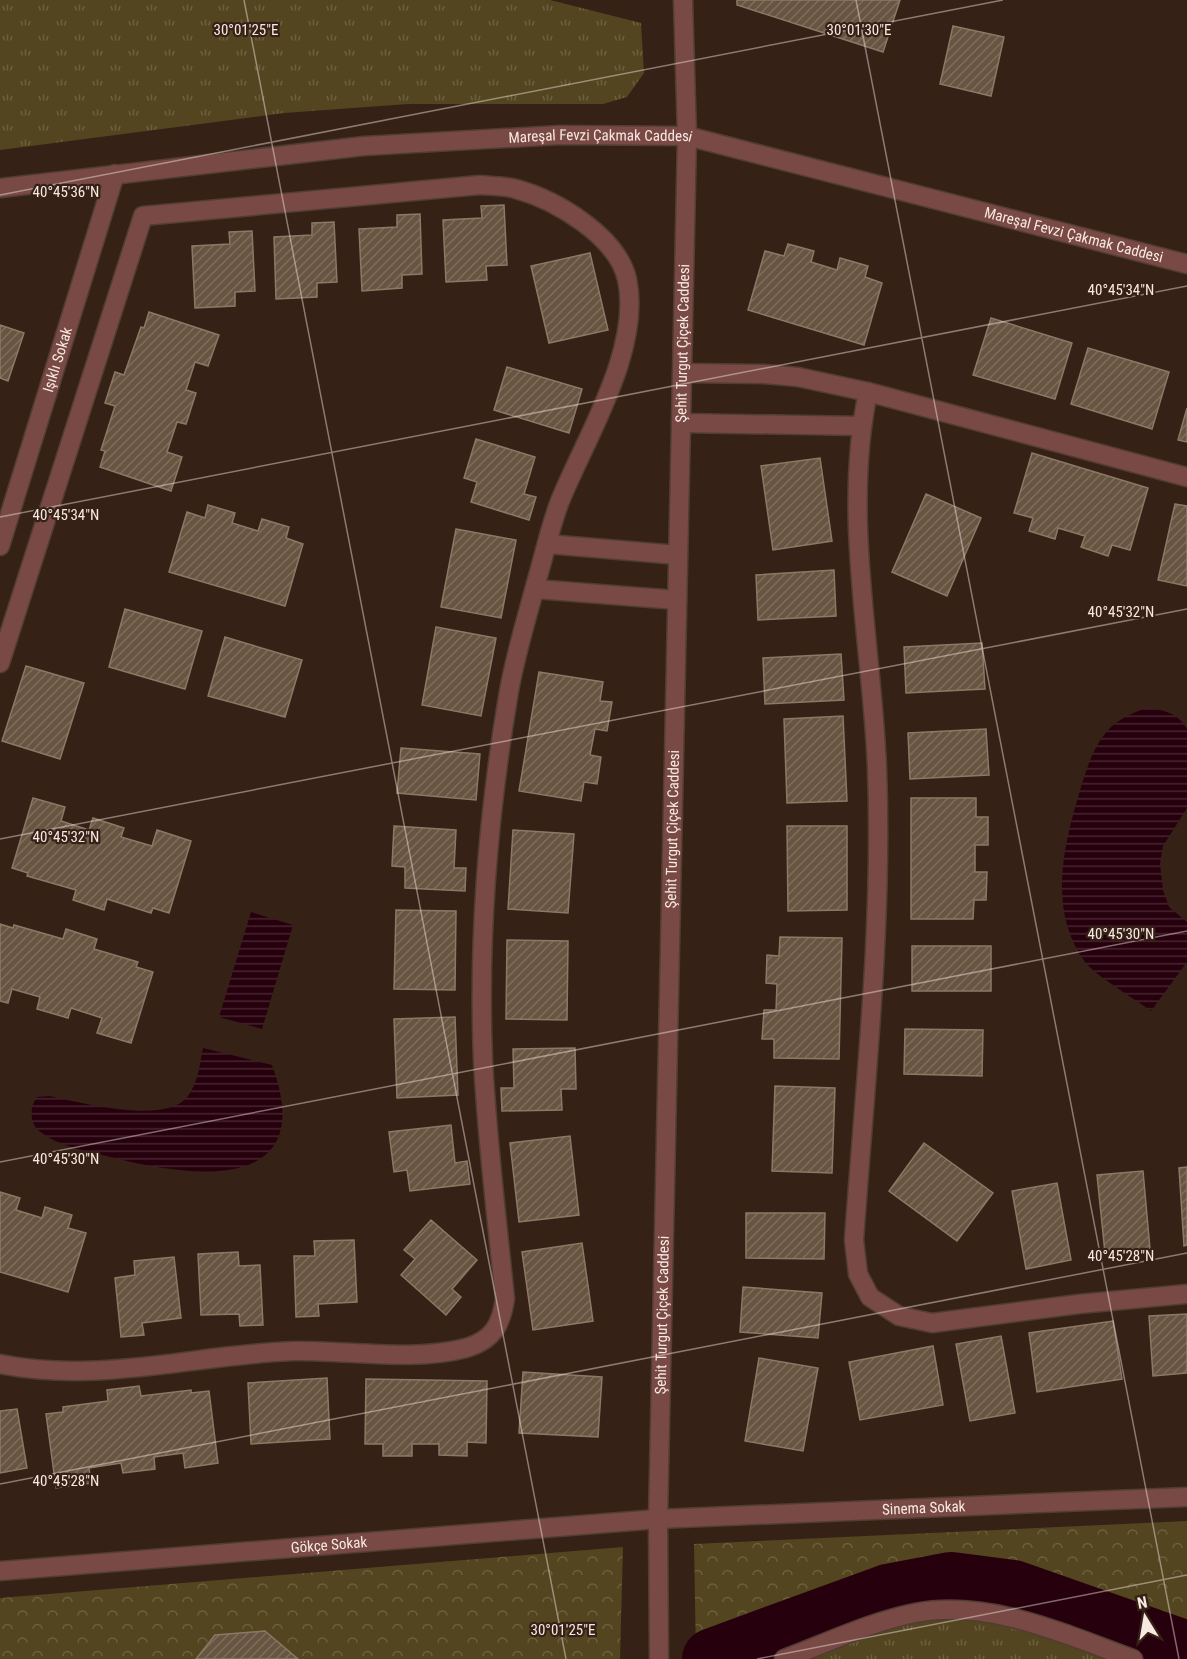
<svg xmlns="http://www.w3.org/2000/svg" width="1187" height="1659" font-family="'Roboto Condensed',sans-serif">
<defs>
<pattern id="grass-tufts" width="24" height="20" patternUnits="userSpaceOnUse" patternTransform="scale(1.5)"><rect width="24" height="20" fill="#53451f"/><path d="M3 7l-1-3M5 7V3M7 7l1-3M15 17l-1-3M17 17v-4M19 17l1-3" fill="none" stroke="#6c603f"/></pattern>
<pattern id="park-crowns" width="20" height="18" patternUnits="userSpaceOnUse" patternTransform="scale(1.5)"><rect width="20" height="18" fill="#53451f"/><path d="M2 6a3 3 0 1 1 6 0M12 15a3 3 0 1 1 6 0" fill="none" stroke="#6c603f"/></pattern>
<pattern id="water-rules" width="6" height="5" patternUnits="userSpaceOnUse" patternTransform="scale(1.5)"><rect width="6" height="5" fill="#26000d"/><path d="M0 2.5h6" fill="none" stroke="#462530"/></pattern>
<pattern id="building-hatch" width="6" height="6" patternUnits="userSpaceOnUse" patternTransform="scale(1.5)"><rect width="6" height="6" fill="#675542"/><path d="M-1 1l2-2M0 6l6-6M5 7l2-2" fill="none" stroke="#7e6d5d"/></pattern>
</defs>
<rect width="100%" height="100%" fill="#362116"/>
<path fill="url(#grass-tufts)" d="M0,0h550l91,23 3,50 -17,24 -24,7h-195l-124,9 -284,37z
M951,1583l62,8 174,60v8h-474l175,-64z"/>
<path fill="url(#park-crowns)" d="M1187,1521v130l-174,-60 -62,-8 -63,12 -175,64h-17l-2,-115z
M623,1547l-3,112h-620v-61z"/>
<path fill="url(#water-rules)" d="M1146,708c18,2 31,4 41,21v79l-24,38 -3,18 3,26 6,17 18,15v40l-36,49c-16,-12 -55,-35 -66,-49 -37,-51 -22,-114 -6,-168 6,-20 12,-42 25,-59 11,-15 26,-21 42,-27z
M251,912l42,13 -31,104 -43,-12z
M203,1048l69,17c47,127 -75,114 -157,93 -24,-6 -57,-11 -77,-28 -9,-9 -8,-24 -1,-33l12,-1c30,6 117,30 139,0 10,-13 12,-33 15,-48z"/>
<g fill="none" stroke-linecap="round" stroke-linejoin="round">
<path stroke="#26000d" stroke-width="62" d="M713,1659l175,-64 63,-12 62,8 174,61"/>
</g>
<path fill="url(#building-hatch)" stroke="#8c7965" stroke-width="1.5" d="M737,0h163l-17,52 -146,-47z
M953,26l51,11 -13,59 -51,-12z
M504,205l3,60 -21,1 1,14 -41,2 -3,-62 39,-2 -1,-12z
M420,214l2,60 -20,1v13l-40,3 -3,-62 38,-2v-12z
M334,222l3,60 -20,1v14l-41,2 -2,-62 38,-2v-12z
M252,231l3,60 -20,1v14l-40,2 -3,-62 38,-2 -1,-12z
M788,244l26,7 -3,11 26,8 3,-12 28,8 -3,11 17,6 -18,62 -116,-35 17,-59 19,5z
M590,253l18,77 -59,13 -18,-77z
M149,312l70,23 -11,31 -13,-4 -9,28 10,3 -10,31 -9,-2 -10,30 15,5 -11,34 -71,-24 5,-16 -4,-1 14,-44 -10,-3 10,-31 9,3 17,-48 3,1z
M991,318l81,25 -17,56 -82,-24z
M0,325l24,8 -16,48 -8,-3z
M1088,348l81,24 -17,57 -81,-25z
M507,367l75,22 -13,44 -75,-23z
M1187,408v34l-9,-2z
M476,439l59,18 -11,37 12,3 -7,23 -58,-18 6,-20 -13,-4z
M1032,453l116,35 -18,62 -18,-5 -4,11 -27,-9 4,-11 -27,-8 -3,11 -26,-8 4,-13 -19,-5z
M820,458l12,83 -59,9 -12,-84z
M926,494l55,24 -34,78 -55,-24z
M1175,504l12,2v80l-29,-6z
M208,505l27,8 -3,10 26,8 4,-12 27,8 -3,11 17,6 -18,62 -116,-34 18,-60 18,6z
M456,529l60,11 -15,78 -60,-11z
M834,570l2,46 -78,4 -2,-45z
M125,609l77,22 -17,58 -76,-22z
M436,627l60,11 -15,78 -59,-11z
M225,637l77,23 -17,57 -77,-21z
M982,643l3,46 -79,4 -2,-46z
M841,654l3,46 -79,4 -2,-46z
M26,666l58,17 -24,76 -58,-18z
M539,672l64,10 -3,19 12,1 -5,29 -12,-2 -5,26 11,2 -4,27 -13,-2 -3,19 -62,-10z
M843,716l4,85 -60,2 -3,-84z
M986,729l3,46 -79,4 -2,-46z
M401,748l79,6 -4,46 -79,-7z
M33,798l32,9 -4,14 28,9 4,-12 31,10 -3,9 31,9 5,-16 34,11 -22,72 -16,-5 -2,5 -44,-14 -3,11 -31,-10 3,-10 -49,-14 1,-3 -16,-5z
M911,798h65v19h12v28h-13v27h12l-1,28h-12l-1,19h-62z
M394,826l62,4 -2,38h12l-1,23 -60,-3v-21l-13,-1z
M787,826h60v84l-59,1z
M513,830l61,4 -6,79 -60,-4z
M396,910l60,1 -1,79 -61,-1z
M0,924l13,4 1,-3 49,14 3,-10 31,10 -3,10 44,13 -2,5 17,5 -22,71 -34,-10 5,-15 -31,-10 -3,10 -31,-9 3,-12 -28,-8 -4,14 -8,-2z
M780,937l62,1 -3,121 -65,-1v-19h-12l2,-29h12l1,-26 -11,-1 1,-28 12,1z
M507,940l61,1 -1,79 -61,-1z
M912,946h79v45h-79z
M455,1017l3,78 -61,3 -3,-79z
M905,1029l78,1 -1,46 -78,-2z
M575,1048l1,41h-15l1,21 -60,1 -1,-23h13l-1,-39z
M775,1086l60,2 -3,85 -60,-2z
M451,1125l4,38 12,-2 3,23 -60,7 -3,-21 -13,2 -5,-40z
M570,1136l9,79 -60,7 -9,-79z
M924,1143l69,50 -36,48 -68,-50z
M1187,1167v78l-3,1 -5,-78z
M1143,1171l7,78 -45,4 -8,-78z
M1057,1183l14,77 -45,9 -14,-78z
M0,1192l20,6 -4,12 26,8 3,-11 27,8 -4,13 18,5 -18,59 -68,-20z
M746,1213h79l-1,46 -78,-1z
M431,1220l46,40 -25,29 9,8 -15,18 -45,-40 14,-16 -11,-9z
M354,1240l3,62 -39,2 1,12 -23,1 -2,-61h21l-1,-15z
M582,1243l11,78 -60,9 -11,-78z
M238,1252l1,14 21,-1 3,60 -23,1 -1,-12 -38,1 -3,-61z
M174,1257l7,61 -39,5 2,12 -23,2 -6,-59 20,-3 -1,-14z
M743,1287l79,6 -4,45 -78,-6z
M1187,1314v59l-34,3 -4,-60z
M1113,1321l9,58 -85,13 -8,-59z
M1001,1336l14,77 -45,8 -14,-77z
M933,1346l10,59 -83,15 -11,-58z
M759,1358l59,10 -15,83 -58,-10z
M523,1372l79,5 -4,60 -79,-4z
M327,1378l3,61 -79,5 -3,-61z
M366,1379l121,2 -1,62 -19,-1v14l-28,-1v-11h-27v12h-29v-12h-18z
M139,1386l2,10 50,-6v3l18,-2 9,72 -33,5 -2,-15 -29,4 1,12 -32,4 -2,-10 -32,5 2,15 -35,5 -10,-74 17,-2v-5l45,-6 -1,-11z
M17,1409l10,59 -27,5v-62z
M265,1631l33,28h-102l19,-24z"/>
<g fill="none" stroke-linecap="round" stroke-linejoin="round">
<defs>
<g id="minor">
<path id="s1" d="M0,188l364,-42 196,-11 127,1 500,128"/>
<path d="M682,373l82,1 34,3 70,15 319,85"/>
<path d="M868,392c-26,124 4,251 9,376 6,156 -12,315 -23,472l4,34 12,23 29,19 33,7 147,-19 108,-10"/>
<path d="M681,423l180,3"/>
<path d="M547,544l131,11"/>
<path id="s2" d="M0,546l115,-372"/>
<path d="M535,589l142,11"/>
<path d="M0,663l143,-447 337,-31c12,1 25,1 36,4 40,11 101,47 111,90 15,70 -41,158 -67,222 -10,26 -16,55 -24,82 -10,38 -22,76 -28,114 -20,119 -30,242 -25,363 4,80 14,160 22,239 -4,26 -12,41 -39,49 -53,14 -118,2 -173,3 -100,4 -192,33 -293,13"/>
<path id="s3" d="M0,1571l658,-52 529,-22"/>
<path id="s4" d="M659,1659l-1,-140 29,-1383 -4,-136"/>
<path d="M784,1659c43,-16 86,-37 131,-46 74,-14 149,21 218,46"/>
</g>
</defs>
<use href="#minor" stroke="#513d33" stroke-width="21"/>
<use href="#minor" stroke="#794945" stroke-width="18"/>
</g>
<path fill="none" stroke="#f7e9e2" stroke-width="1.5" stroke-opacity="0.45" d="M244,0l322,1659M856,0l323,1659M0,195l1003,-195M0,517l1187,-231M0,839l1187,-230M0,1162l1187,-231M0,1484l1187,-231M757,1659l430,-84"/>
<g text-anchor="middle" stroke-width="4.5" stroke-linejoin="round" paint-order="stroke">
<g font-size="15" fill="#f7e9e2" stroke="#362116">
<text dy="5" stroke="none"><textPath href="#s1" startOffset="603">Mareşal Fevzi Çakmak Caddesi</textPath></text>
<text dy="5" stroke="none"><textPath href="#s1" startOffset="1089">Mareşal Fevzi Çakmak Caddesi</textPath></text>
<text dy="5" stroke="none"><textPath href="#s4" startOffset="1316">Şehit Turgut Çiçek Caddesi</textPath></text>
<text dy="5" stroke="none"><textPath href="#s2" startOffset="195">Işıklı Sokak</textPath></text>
<text dy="5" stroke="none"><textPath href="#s4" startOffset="830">Şehit Turgut Çiçek Caddesi</textPath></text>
<text dy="5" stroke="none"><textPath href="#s4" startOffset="344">Şehit Turgut Çiçek Caddesi</textPath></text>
<text dy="5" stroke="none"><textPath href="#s3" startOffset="926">Sinema Sokak</textPath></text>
<text dy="5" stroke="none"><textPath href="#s3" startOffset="330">Gökçe Sokak</textPath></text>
</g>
</g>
<g font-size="15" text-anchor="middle" fill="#f7e9e2" stroke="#362116" stroke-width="4.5" stroke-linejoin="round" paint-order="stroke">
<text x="246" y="35">30°01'25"E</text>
<text x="859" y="35">30°01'30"E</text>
<text x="66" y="197">40°45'36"N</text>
<text x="1121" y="295">40°45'34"N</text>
<text x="66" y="520">40°45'34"N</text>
<text x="1121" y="617">40°45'32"N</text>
<text x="66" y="842">40°45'32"N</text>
<text x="1121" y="939">40°45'30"N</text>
<text x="66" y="1164">40°45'30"N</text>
<text x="1121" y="1261">40°45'28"N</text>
<text x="66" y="1486">40°45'28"N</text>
<text x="563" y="1635">30°01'25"E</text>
</g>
<g transform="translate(1145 1617) rotate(349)" stroke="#362116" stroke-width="4.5" paint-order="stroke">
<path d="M0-4.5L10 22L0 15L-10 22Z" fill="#f7e9e2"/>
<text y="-9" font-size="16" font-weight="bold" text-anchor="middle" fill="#f7e9e2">N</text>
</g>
</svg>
